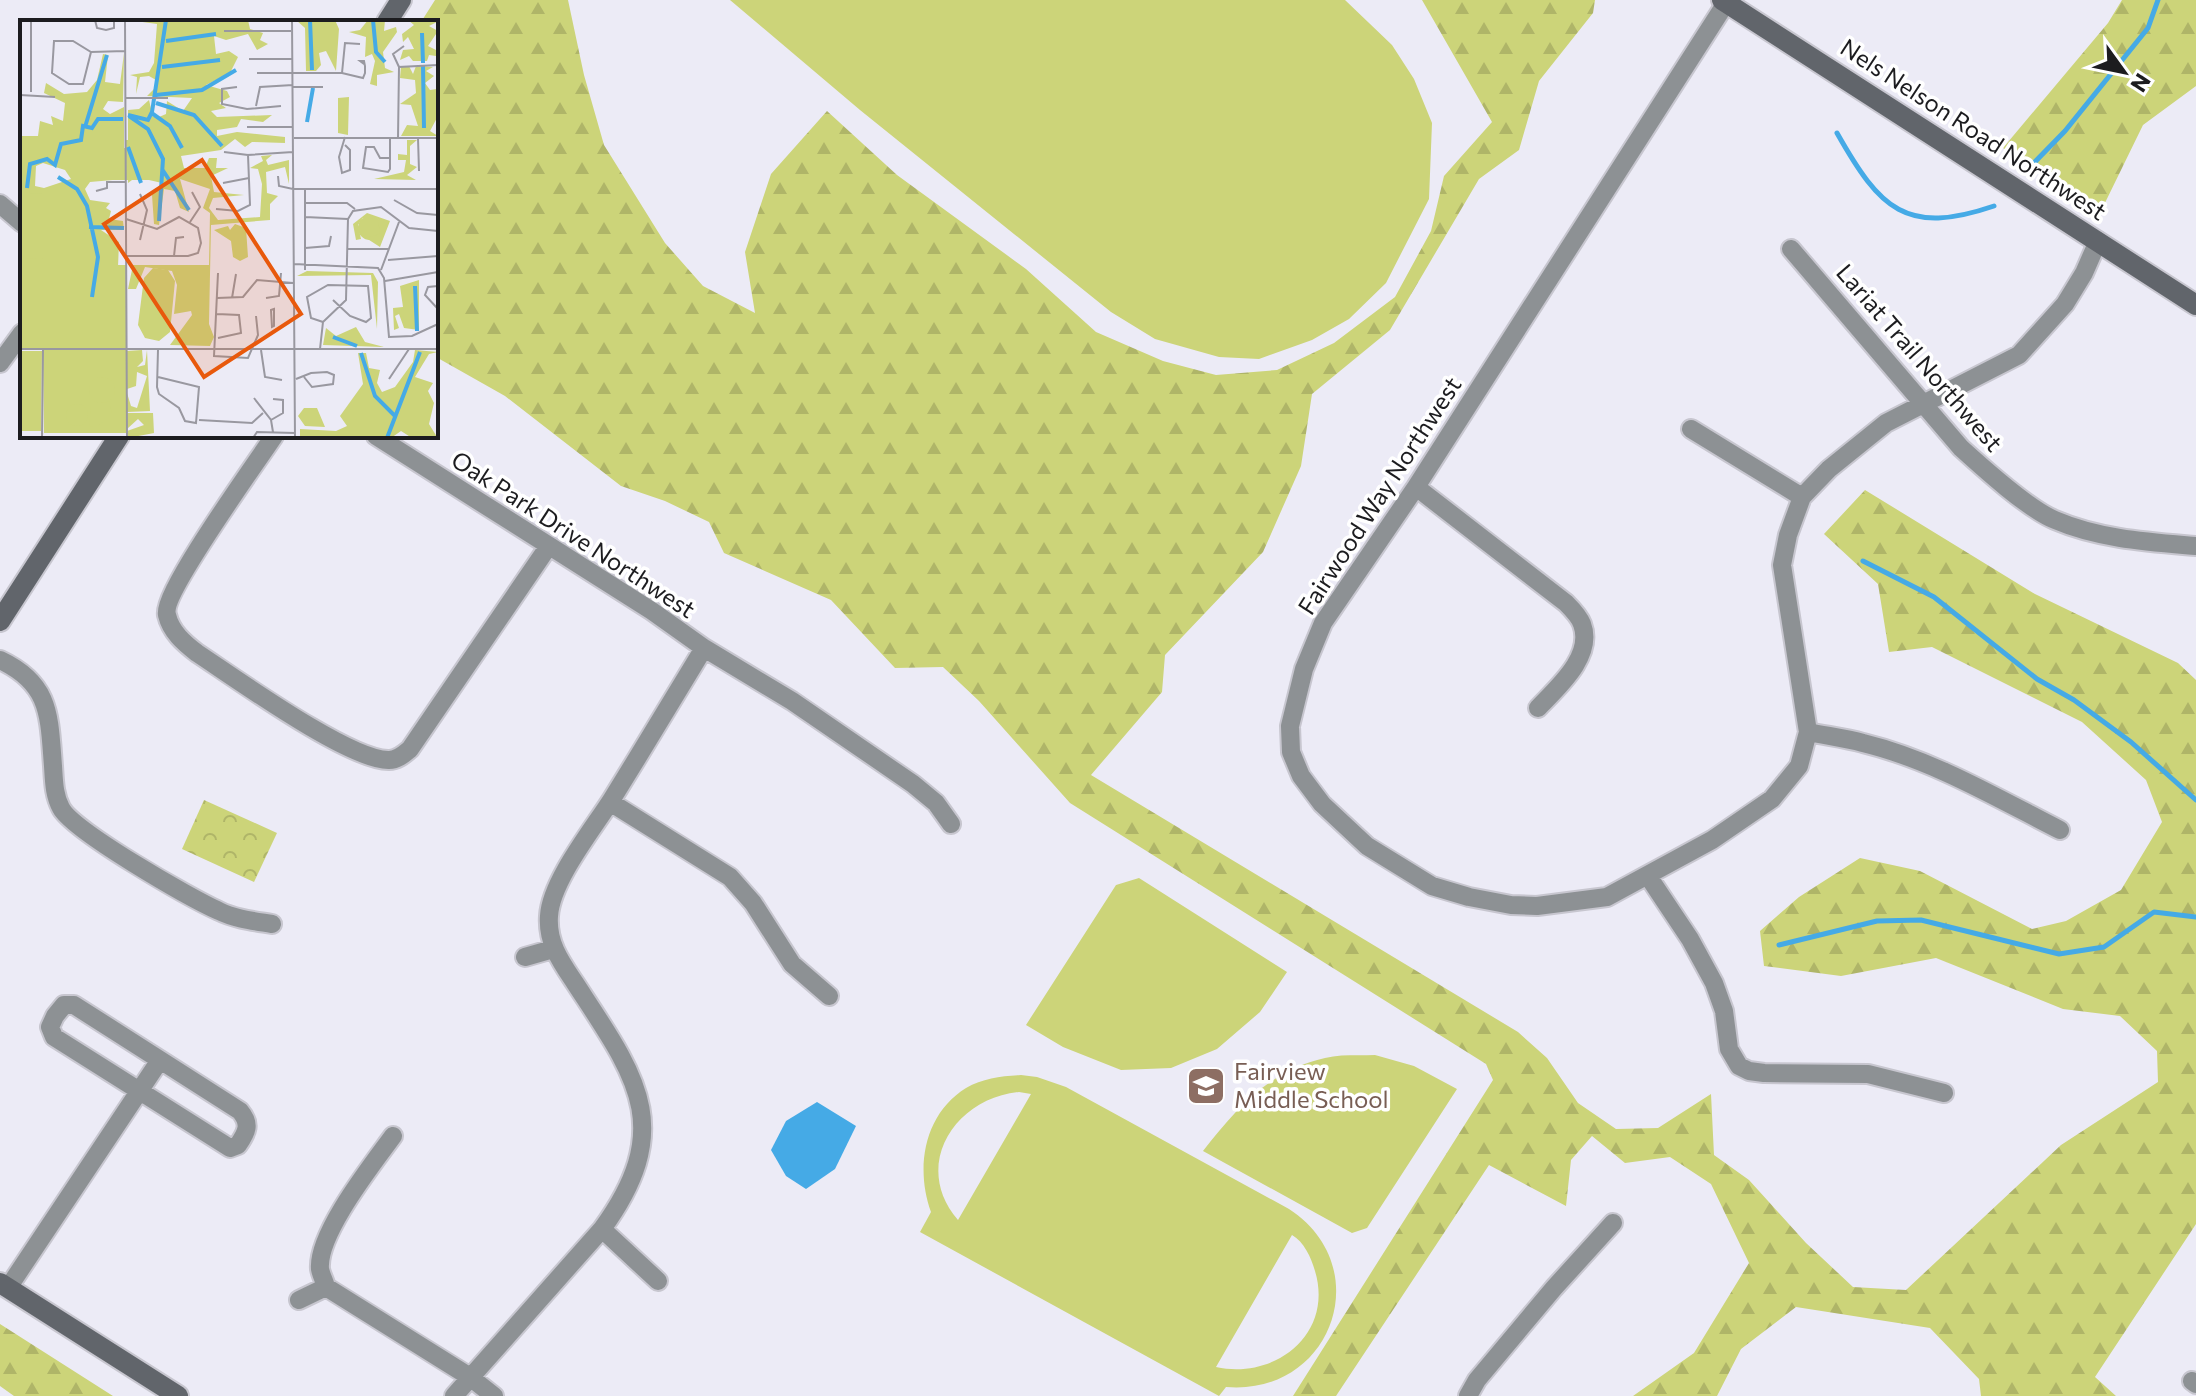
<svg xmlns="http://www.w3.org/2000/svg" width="2196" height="1396" font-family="Commissioner,sans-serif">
<defs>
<pattern id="forest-firs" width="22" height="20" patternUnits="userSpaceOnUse" patternTransform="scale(2)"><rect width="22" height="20" fill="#ccd479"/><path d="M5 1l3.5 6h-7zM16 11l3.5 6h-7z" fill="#afb568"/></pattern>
<pattern id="park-crowns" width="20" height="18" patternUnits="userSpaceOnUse" patternTransform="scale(2)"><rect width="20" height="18" fill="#ccd479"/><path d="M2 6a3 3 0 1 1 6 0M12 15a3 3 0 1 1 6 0" fill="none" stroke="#afb568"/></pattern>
</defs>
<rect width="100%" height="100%" fill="#ecebf6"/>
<path fill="url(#forest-firs)" d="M435,0h133l16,75 20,70 61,98 38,43 52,27 -10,-61 26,-78 56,-63 70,64 129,94 70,63 67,29 53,14 61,-5 57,-27 61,-46 36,-66 13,-55 48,-54 -70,-122h173l-2,13 -54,68 -20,69 -40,29 -89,151 -78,64 -11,72 -38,86 -98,103 -3,37 -71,83 427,257 29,26 31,45 38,26 42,-1 53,-34 3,61 35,25 57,63 47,44 53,3 155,-145 97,-63 -1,-31 -37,-35 -57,-7 -127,-51 -95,18 -77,-10 -4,-35 39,-34 61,-39 60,13 112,58 34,-8 55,-31 41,-68 -16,-42 -64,-58 -150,-75 -43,5 -11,-68 -54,-50 41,-44 170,104 143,69 18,17v544l-101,153 21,19h-135l-2,-17 -49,-51 -134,-21 -55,42 -24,47h-84l61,-43 55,-90 -38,-79 -41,-27 -45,6 -33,-27 -21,24 -5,46 -77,-41 -153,231h-43l200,-316 -7,-16 -416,-261 -91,-102 -36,-34 -48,1 -64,-68 -107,-47 -15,-31 -44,-21 -44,-15 -116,-90 -69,-39v-335h-15z
M2122,0h74v86l-53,39 -42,86 -98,-63 105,-125z
M0,1324l113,72h-99l-14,-10z"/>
<path fill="url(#park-crowns)" d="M204,800l73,33 -23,49 -72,-33z"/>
<path fill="#ccd479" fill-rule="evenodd" d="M730,0h615l47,45 22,34 18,44 -3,76 -43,84 -37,36 -37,21 -53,19 -40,-2 -64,-18 -44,-27 -251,-202z
M1139,878l148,94 -27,40 -43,37 -46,19 -50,2 -58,-23 -37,-22 90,-140z
M1375,1055l39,11 43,23 -90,139 -15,5 -149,-82c34,-43 67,-81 122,-93 16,-4 34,-2 50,-3z
M1021,1075l16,2 29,10 223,122c89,58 43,187 -63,178l-7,9 -299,-164 11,-20c-16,-44 -7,-98 35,-124 17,-10 36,-12 55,-13zM1019,1092l12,2 -73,126c-47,-54 -3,-122 61,-128zM1292,1235c12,7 19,22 23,36 19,63 -40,109 -99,96z"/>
<path fill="#45aae6" d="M817,1102l39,24 -21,43 -29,20 -20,-13 -15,-26 15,-29z"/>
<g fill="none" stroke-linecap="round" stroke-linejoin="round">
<path stroke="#45aae6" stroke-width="5" d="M1837,133c43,76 69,103 157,73
M2028,169l37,-38 83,-103 10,-28
M1863,561l71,36 103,82 37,21 57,42 65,58
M1779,945l98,-24 44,-1 138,34 45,-7 50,-35 42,5"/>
<defs>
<path id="street" d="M1726,3l-310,484 -93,136 -19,46 -14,57 1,26 10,24 21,28 45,42 65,40 37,11 42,8 26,1 70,-9 105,-57 60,-41 27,-33 9,-34 -26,-167 6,-30 14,-38 27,-28 57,-46 133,-68 46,-51 19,-31 14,-32
M0,204l22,19
M1791,249l170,199c22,20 67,61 94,72 44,19 94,22 141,26
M0,363l22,-30
M1691,429l111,68
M274,436c-17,26 -113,158 -107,179 4,17 17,28 30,38 38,25 153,108 192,107 9,0 15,-6 21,-11l138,-202
M376,436l276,175 52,37 88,53 121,83 23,19 15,21
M1416,487l150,116c6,6 13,13 16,21 12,32 -24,63 -44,84
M0,660c51,24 49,56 53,106 1,15 1,29 8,42 12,23 129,90 158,103 16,8 35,10 53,13
M1808,732c19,4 37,6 55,11 70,17 134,55 197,87
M610,802l120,75 23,26 39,61 37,32
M1648,876l42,63 24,44 10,28 5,38 10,17 10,5 15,2 104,1 76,19
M525,957l28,-8
M64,1005h10l166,106c11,13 7,21 -2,34l-8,3 -176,-111 -4,-10 5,-11z
M393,1136c-21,29 -76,98 -73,133 1,6 5,13 6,18l144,90 24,19
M602,1229l56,52
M8,1288l152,-228
M299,1300l27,-13
M2192,1381l4,3
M454,1396l148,-167c75,-103 33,-154 -27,-246 -14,-21 -28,-40 -26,-67 2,-35 44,-87 63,-117 31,-50 61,-100 92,-151
M1468,1396l9,-16 77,-92 59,-65"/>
<path id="secondary" d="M1722,0l474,305
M387,22l14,-22
M0,621l119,-185
M0,1283l178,113"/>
</defs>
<use href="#street" stroke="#c7c6cf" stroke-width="22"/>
<use href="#secondary" stroke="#c7c6cf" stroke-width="24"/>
<use href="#street" stroke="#8d9194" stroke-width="18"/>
<use href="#secondary" stroke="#61656b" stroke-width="20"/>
</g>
<defs>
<symbol id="school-square" viewBox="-11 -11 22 22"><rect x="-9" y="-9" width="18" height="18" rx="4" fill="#8d6e63" stroke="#fff"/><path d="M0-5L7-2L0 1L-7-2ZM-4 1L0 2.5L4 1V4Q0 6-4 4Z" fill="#fff"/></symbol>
</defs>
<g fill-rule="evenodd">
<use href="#school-square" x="1184" y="1064" width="44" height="44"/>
</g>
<g text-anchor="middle" stroke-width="7" stroke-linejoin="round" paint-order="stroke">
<g font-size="24" fill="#1c1c1f" stroke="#fff">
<text transform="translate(1973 130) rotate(33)" y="8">Nels Nelson Road Northwest</text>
<text transform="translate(1919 358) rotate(49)" y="8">Lariat Trail Northwest</text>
<text transform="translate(1380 496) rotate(-57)" y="8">Fairwood Way Northwest</text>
<text transform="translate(573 535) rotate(33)" y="8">Oak Park Drive Northwest</text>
</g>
<g font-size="24" fill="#785e54" stroke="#fff" text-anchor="start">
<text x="1234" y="1080">Fairview<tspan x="1234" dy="28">Middle School</tspan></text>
</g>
</g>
<g transform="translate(20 20)">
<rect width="418" height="418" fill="#ecebf6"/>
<path d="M338 208a12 12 0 1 1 24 0a12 12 0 1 1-24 0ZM284,388h13l8,19 -20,-1 -7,-10z" fill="#ccd479"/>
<path d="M108,0h120l2,9 13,4 -3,7 8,4 -11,6 -9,-16 -22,6 -12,-4 2,18 13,-3 9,6 -8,16 -24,12 21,6 3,6 -11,6 7,5 -15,3 6,6 55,-2 -9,7 -22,-3 -4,8 -20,3v6l20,-4 48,5v6l-33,-1 -7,5 -10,-8 -14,11 -40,6 3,12h21l4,-10h8l-1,10h12l-17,8 3,16 30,3 -31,3 -4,10 9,12 42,-3 2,-33 -4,-15 -8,-1 13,-7 -2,-5 11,-1 -6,5 2,5 21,-5v24l-4,-17 -19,5 1,21 11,3 -8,8v16l-59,5 -2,99 5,13 -4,9 -40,-1 22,-30 -1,-4 -17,3 3,-29 -5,-14 -27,-4 -9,22h-8l5,-24h76l1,-52 -7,-5 7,-19 -30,-10 9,33 -9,-4 -5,-17 -11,-2 -5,36 -5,-1 -2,-29 10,-12 -26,-6 -8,6v-73l11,-1 10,-9 4,17h6l7,-3 1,-13 16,10 9,-13 -45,-2 9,-9v-7l-7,-4 -9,1 -4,17 1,-17 -7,-2 19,-3 5,-9 3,-39zM276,0h39l4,9 -3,42 -10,-20 -7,2 2,12 -5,6h-10l-1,-43zM348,0h17l-1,11 12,-4 1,5 -14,20 2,16 9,4 -17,3v11l-7,-2 5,-23 -3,-7 -7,3 1,-20 -17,-5 11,-2zM388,0l29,2 -8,4 9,5 -10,15 10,5 -2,5 -7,-1 -2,6h-14l-4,-5 -9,4 3,-10 11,-1 -6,-12 -5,5 -1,-8 12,-9zM104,33l-1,49 -15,-1 -5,8 7,5 14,-7v72l-34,3 -5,7 5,11 20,3 -4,5 5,3 -2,8 14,2 1,9h-23l18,12 -1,25 -98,32v-163h18l2,-15 13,4 -2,-9 12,5 2,-18 -21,-10 2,-10 18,11 23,-2 10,-12 6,-26 5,1 -3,27 15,2zM23,143l22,7 6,9 -27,9 -9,-2 1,-20zM389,46l4,8 3,-8 17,1 -7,4 8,5 -9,7 5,7 7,-1 1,27 -8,15 8,5h-37l6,-11 11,1 -7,-21 -11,-1 16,-11 -1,-13 -15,-2 1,-11zM387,120h10l-7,6v18l7,3 -10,8 9,5 -42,-1 30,-7 2,-12h-8v-6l9,1zM347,193l23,8 -10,26 -14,-9 14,-4 -2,-15 -15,-1 -5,7 3,14 -5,1 -3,-16zM287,251l66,2 5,9 -1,47 -6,-54 -74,1zM399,260v50l-15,-2 -5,-14 -4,2 4,12 -5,2 -1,-22 10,-1 -3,-21zM336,307l9,15 19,5 -61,-2 3,-17 10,8zM122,330l1,11 -6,6 8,-2 2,-15 3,61 -23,1v-19l4,13 6,2 10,-32 -10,-4 -1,14 -9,3v-38zM395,330l23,2 -9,2 -14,23 18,6 -5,8 6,12 -5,21 8,13 -25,1 -11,-7 -10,7h-91v-9l36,2 11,-5 -7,-10 23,-32 -5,-31h8l3,15 11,2 -3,13 5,9 13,-5 18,-25zM0,331h22l-1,80h-21zM107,393h26l1,20 -26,5 -1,-7 17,-6 -6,-6 -11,10z" fill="#ccd479" fill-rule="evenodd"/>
<path d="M138,28h51v26h-55zM329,77l-1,37v1l-10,-2v-35zM106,120h41v40h-86v-32h44zM0,160h9l1,13 13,1v65l-23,-1zM0,245h106l1,168h-83l-1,-84h-23z" fill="#ccd479"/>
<path d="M215,204l11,4 2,29 -8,4 -7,-4 -2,-16 -17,-11 14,-4 2,4zM133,248l15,2 7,11 -5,51 -11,9 -14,-3 -7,-13 6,-47zM69 370a13 13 0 1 1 26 0a13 13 0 1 1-26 0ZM46 395a11 11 0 1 1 22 0a11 11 0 1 1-22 0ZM71,386h19l2,7 -15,14 -8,-1z" fill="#ccd479"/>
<path fill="none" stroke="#45aae6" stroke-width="4" d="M290,0l2,50M353,0l3,32 9,10M402,13l1,30M146,21l50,-7M403,46l1,62M142,47l58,-7M136,75l46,-5 34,-20M136,83l38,12 28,31M133,94l17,12 12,22M108,95l20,5 4,-8 14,-92M109,96l19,13 15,30 -4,62M287,102l6,-34M65,107l22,-72M108,127l13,36M142,149l27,41M38,157l19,12 10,17 11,51 -6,40M7,168l3,-24 17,-5 8,6 6,-21 20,-4 2,-14 9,2 6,-9h25M69,207l35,1M395,266l2,45M313,317l24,9M341,333l14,43 21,21M367,418l33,-86"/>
<path fill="none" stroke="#9998a0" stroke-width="2" d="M11,0v72M75,0l2,8 9,2 8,-2v-8M105,0l2,418M272,0l3,418M204,11h67M71,32l-8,32h-14l-17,-11 2,-32h19l18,11 34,-1M229,39h43M379,47l-6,-13 11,-8M237,53h85l21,5 2,-5v-7l-1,-5h-4l4,3M322,53l3,-30 15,1M217,67l-15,2v15l25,5 34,-3M273,67h30M0,75l35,2M106,78h42M236,86l4,-19 33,-2M227,107h46M274,118h144M370,118v31l-2,3 -25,-4 3,-21h8l6,11h10M378,118l1,-71 39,-2M398,118l1,33M325,125l5,5v20l-8,3 -3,-16 6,-20M204,132l24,3M258,156l1,10 14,3h145M203,163l26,-5M76,171l11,-3v-6h19M120,174l7,16 -7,30M374,180l23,13 21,2M285,183h42l8,6M196,189l22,2 12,-6 -2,-50 45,-3M285,197l43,2M106,199l31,10 22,-12 19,11 3,15 -3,10 -10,3h-62M170,202l10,-15 -8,-15M285,228l24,-2 2,-10M327,229h42M154,236l2,-18 8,-1M368,240l50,-4M274,244l84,4 6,10 5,59 23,-1 26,-12M285,250v-81M361,250l18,-48M198,253l-4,83 34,2 10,-23 -2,-19M365,261l53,-9M418,266l-10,1 -3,8 13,14M197,278l26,-1 14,-17 36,3M212,278l4,-24M246,278l13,-2 2,-23M254,289v17l-2,1 -1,-17zM197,294l22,1 2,18 -23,5M303,302l-12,-4 -4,-21 21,-12 40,1 3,32 -5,4 -16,-6 -17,-16M0,329h418M300,329l3,-27 23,-22 2,-81 5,-8 28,-4 28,21 29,3M138,330l-1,37 2,7 20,14 6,13 11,2 3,-36 -41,-10M241,330l4,27 17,3M276,359l15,-6 16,-1 7,3 -1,9 -21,3 -8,-10M369,359l20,-30M234,378l17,22 2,12M179,400l53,3 11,-10M251,400l12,-7v-13l-10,-1M22,418l1,-89M233,418l4,-6 38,1"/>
<path fill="#e8590c" fill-opacity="0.15" stroke="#e8590c" stroke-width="4" d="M182,140l99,154 -97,63 -100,-153z"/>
<rect width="418" height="418" fill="none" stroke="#1c1c1f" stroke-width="4"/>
</g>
<g transform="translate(2124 72) rotate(123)" stroke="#ffffff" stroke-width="6" paint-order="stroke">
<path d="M0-6L14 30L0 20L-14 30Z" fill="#1c1c1f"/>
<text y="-12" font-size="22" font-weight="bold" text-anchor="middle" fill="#1c1c1f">N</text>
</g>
</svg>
